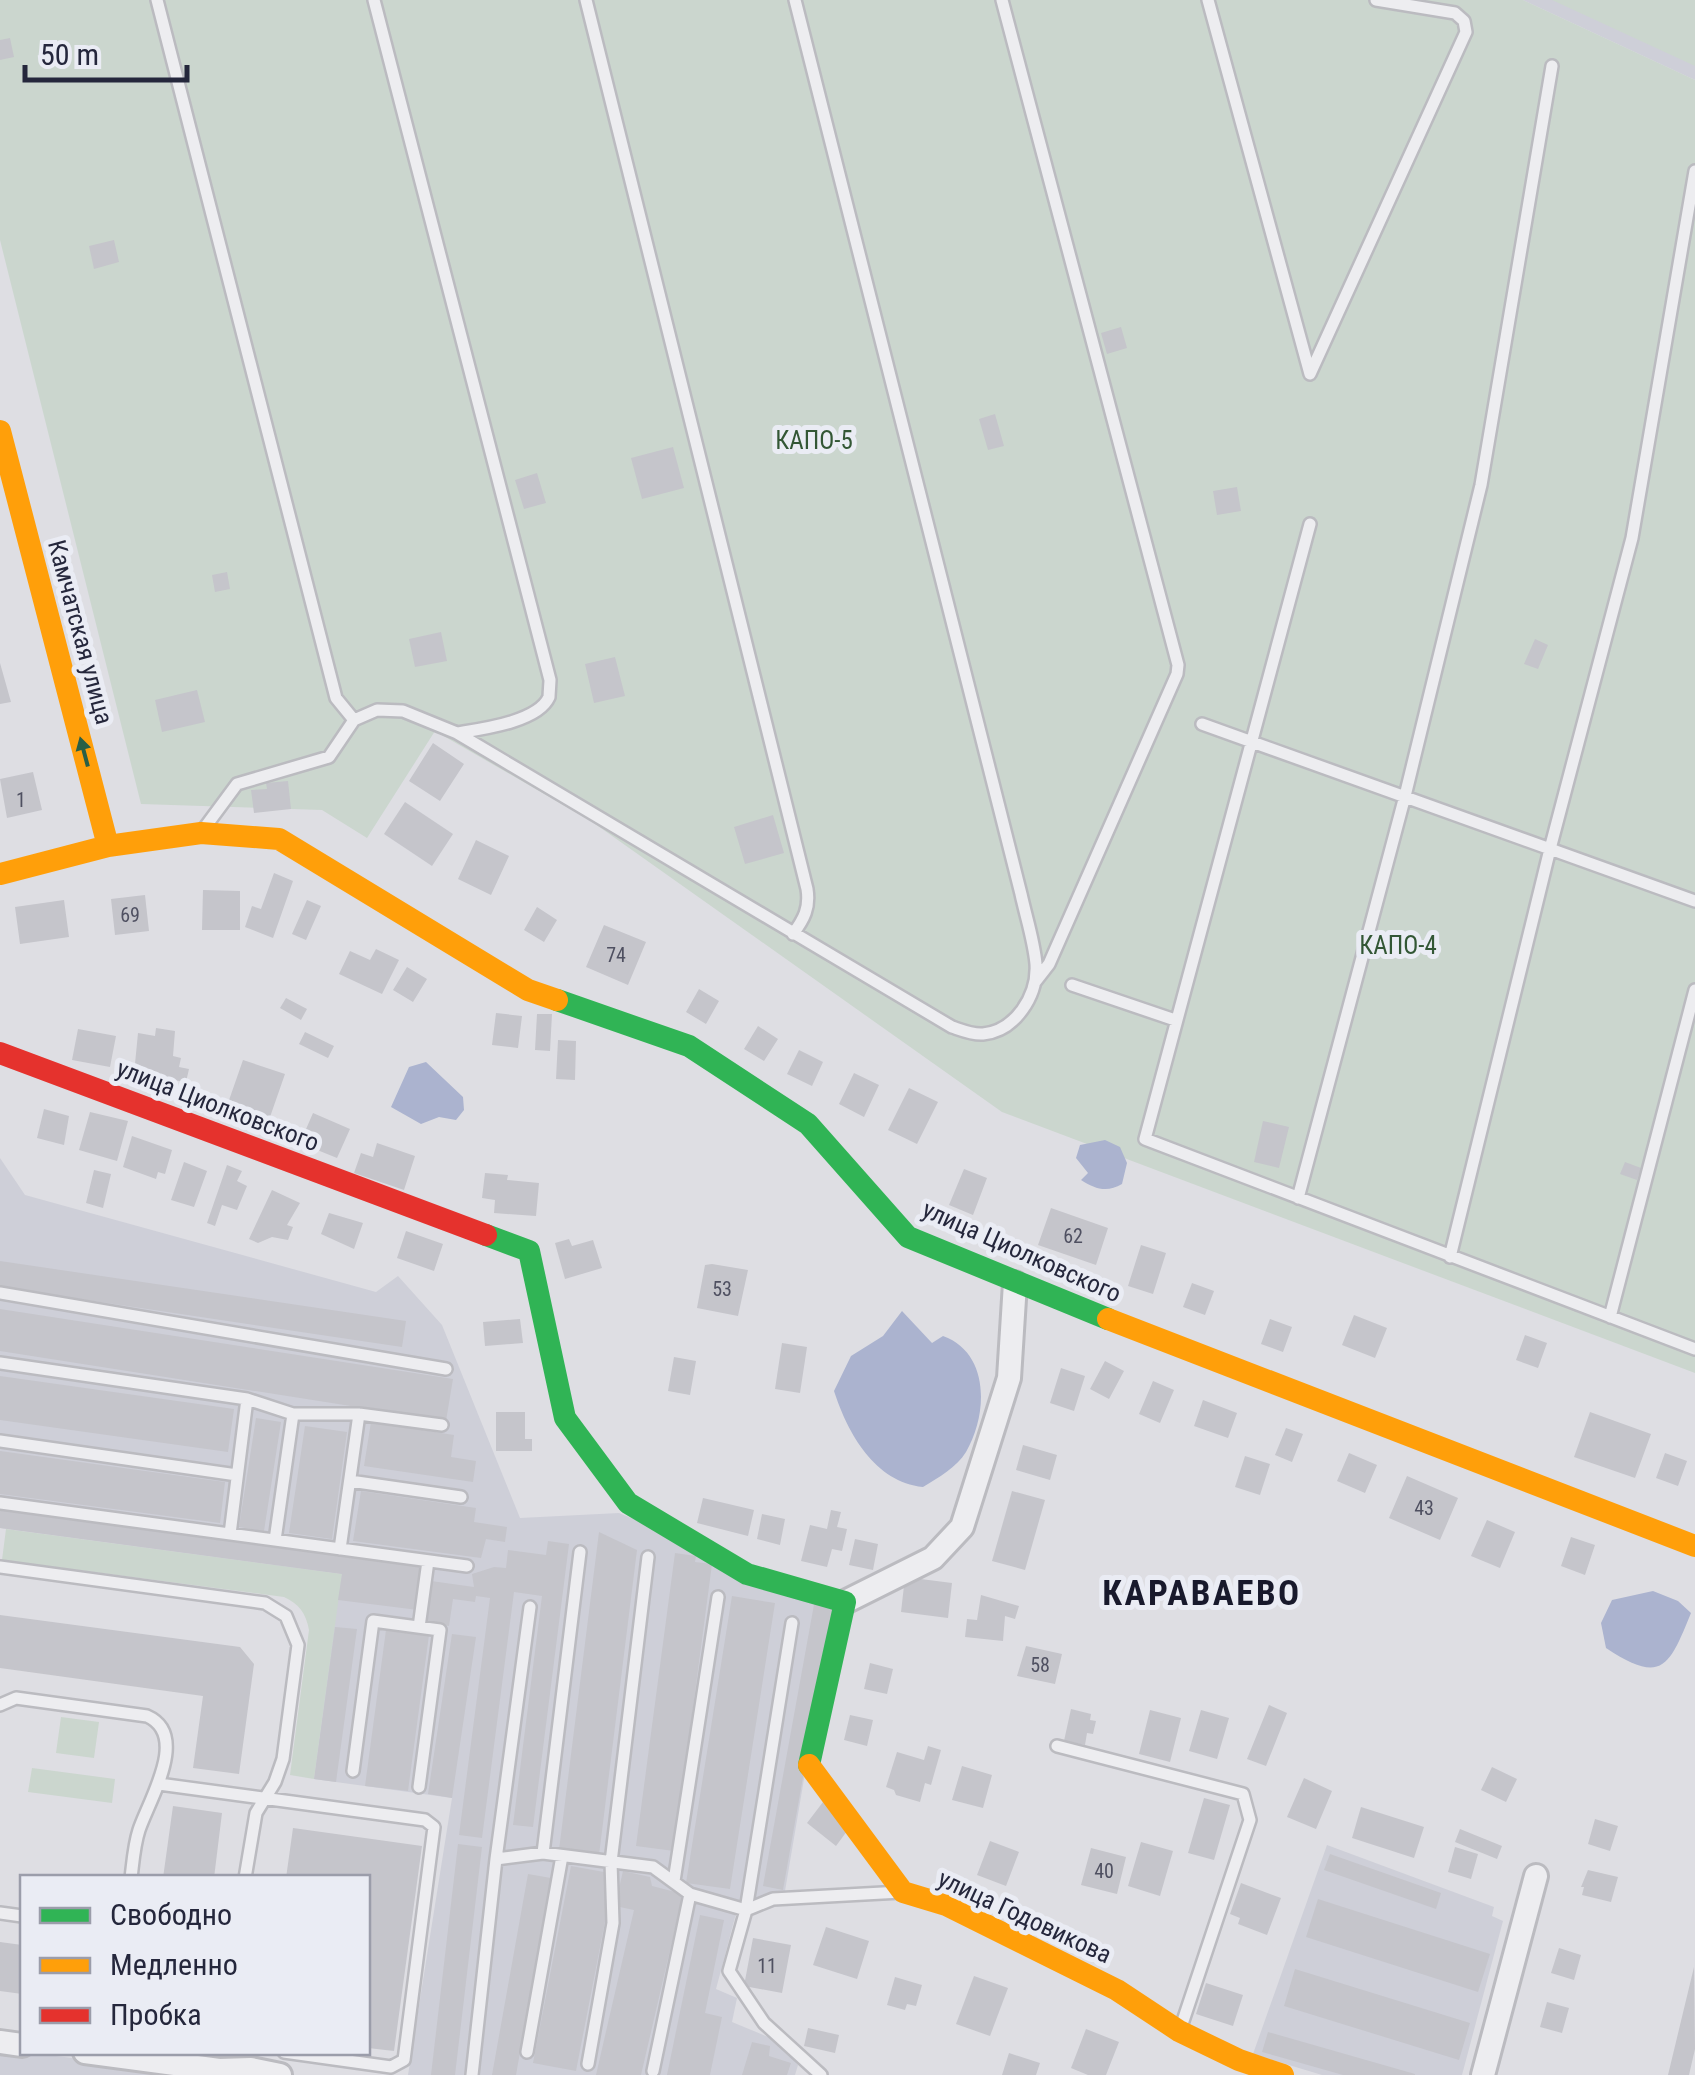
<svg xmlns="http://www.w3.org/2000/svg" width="1695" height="2075" font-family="'Roboto Condensed',sans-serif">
<rect width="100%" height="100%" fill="#dedee3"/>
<path fill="#cecfd8" d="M1523,0h172v80z
M0,1158l25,37 351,97 22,-16 44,49 78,193 99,-5 215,89 -49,289 -47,15 -22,83 21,9 -5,24 46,19 20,24 -3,10h-387l44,-277 -138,-19 27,-205 -341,-46z
M1327,1845l167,62 -2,9 11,5 -41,154h-140l-69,-21z
M0,2047l22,5 194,23h-216z"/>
<path fill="#cbd6ce" d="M0,0h1523l172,80v1293l-693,-261 -411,-291 -156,-90 -68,107 -45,-28 -181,-6 -141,-564z
M1552,0h143v66z
M6,1529l336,45 -28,205 -24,-4 19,-145c-3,-17 -10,-26 -25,-33l-282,-37z
M61,1717l38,5 -5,36 -38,-5z
M32,1768l83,11 -3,24 -84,-11z"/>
<path fill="#abb3cf" d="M426,1062l37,35 1,13 -8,10 -17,-3 -18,7 -30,-17 18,-40z
M1105,1140l15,7 7,16 -5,21c-15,9 -27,5 -41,-4l7,-7 -12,-15 4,-13z
M902,1311l30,32 11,-7c47,17 45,78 23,116 -9,15 -28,26 -43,35 -48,-5 -75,-53 -89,-96l17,-35 32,-20z
M1653,1591l25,10 13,12c-22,54 -29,72 -85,35l-5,-25 11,-23z"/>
<path fill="#c5c5cb" d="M10,38l4,19 -14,3v-20z
M114,240l5,22 -25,7 -5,-23z
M1121,327l6,21 -20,6 -6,-21z
M995,414l9,32 -16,4 -9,-31z
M673,447l11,41 -42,11 -11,-41z
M537,473l9,30 -22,6 -9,-29z
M1237,487l4,24 -24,4 -4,-24z
M227,572l3,17 -15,3 -3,-17z
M441,632l6,29 -32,6 -6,-28z
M1535,639l13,6 -10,24 -14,-5z
M615,657l10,39 -31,7 -9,-39z
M0,663l11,39 -11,2z
M197,690l8,32 -43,10 -7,-32z
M433,743l31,21 -24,37 -31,-20z
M33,772l9,38 -35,8 -7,-39z
M288,781l3,28 -37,4 -3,-23 16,-1 -1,-6z
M405,802l48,32 -21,32 -48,-32z
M773,815l11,38 -39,11 -11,-37z
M476,840l33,16 -18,39 -33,-16z
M274,873l19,8 -20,57 -28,-11 7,-21 9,3z
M203,890l37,1v39h-38z
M145,895l4,36 -34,4 -4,-36z
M64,900l5,37 -49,7 -5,-37z
M307,900l14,6 -15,34 -14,-6z
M537,907l20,13 -13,22 -20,-12z
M604,925l42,17 -18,43 -42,-18z
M376,949l23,11 -17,34 -43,-20 11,-23 20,9z
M407,967l20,12 -14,23 -20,-12z
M699,989l20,12 -13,23 -20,-12z
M286,998l21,11 -6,11 -21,-12z
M496,1013l26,3 -4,32 -26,-3z
M537,1014h15l-2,37 -15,-1z
M758,1026l20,13 -14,22 -20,-12z
M156,1028l19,3 -2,25 8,2 -2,9 10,2 -3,13 -52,-8 4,-41 17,3z
M78,1029l38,7 -6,31 -38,-7z
M305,1032l29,14 -6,12 -29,-14z
M558,1040l18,1 -1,39 -19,-1z
M799,1050l24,12 -11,24 -25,-12z
M243,1060l42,14 -15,43 -42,-14z
M854,1073l25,12 -15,32 -25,-13z
M909,1088l29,14 -21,42 -29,-14z
M44,1109l25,7 -5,29 -27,-7z
M90,1112l38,9 -11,40 -38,-11z
M313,1113l37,16 -13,29 -37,-15z
M1263,1121l26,6 -10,41 -25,-6z
M132,1136l40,14 -7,24 -7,-2 -2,7 -33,-12z
M377,1143l38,13 -11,34 -50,-17 7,-20 12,4z
M184,1162l23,9 -13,36 -23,-7z
M1625,1162l16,6 -4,12 -17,-6z
M227,1165l15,6 -5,10 10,5 -10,24 -15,-5 -7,21 -8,-3z
M964,1169l23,9 -14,37 -24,-10z
M94,1170l17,4 -8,34 -17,-5z
M485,1173l23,2 -1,5 32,3 -3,33 -42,-3 1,-13 -13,-2z
M272,1190l28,13 -13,22 6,2 -5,13 -16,-3 -14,6 -9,-4z
M1051,1208l57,20 -12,37 -58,-20z
M329,1213l34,10 -9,26 -33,-15z
M406,1231l37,13 -9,27 -37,-13z
M569,1239l3,7 21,-6 9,28 -37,11 -10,-36z
M1141,1245l25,8 -13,41 -25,-8z
M0,1261l406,60 -4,26 -402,-60z
M712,1264l36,6 -10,46 -41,-8 8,-43z
M1192,1283l22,8 -9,24 -22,-8z
M0,1309l453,70 -7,42 -446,-70z
M1354,1315l33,13 -12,30 -33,-13z
M520,1319l3,24 -38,3 -2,-24z
M1270,1319l22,8 -9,25 -22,-8z
M1525,1335l22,8 -9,25 -22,-8z
M782,1343l25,4 -7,46 -25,-4z
M674,1357l22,4 -6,34 -22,-4z
M1105,1361l19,10 -15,28 -19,-10z
M1061,1368l24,8 -11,35 -24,-8z
M0,1376l234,33 -6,43 -228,-32z
M1153,1381l21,9 -14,33 -21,-9z
M1203,1400l34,13 -9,25 -34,-12z
M496,1412h29v27h7v12h-36z
M1590,1412l61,22 -16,44 -61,-21z
M256,1418l25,4 -17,109 -25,-4z
M371,1422l83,13 -3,22 25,4 -3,21 -109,-16z
M305,1426l42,6 -15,107 -43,-6z
M1286,1428l17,6 -11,28 -17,-7z
M1023,1445l34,10 -7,25 -34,-10z
M0,1451l225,31 -5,41 -220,-29z
M1349,1453l28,12 -12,28 -28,-12z
M1665,1453l22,8 -9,25 -22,-8z
M1245,1456l25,8 -10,31 -25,-8z
M1407,1476l51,22 -18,42 -51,-22z
M361,1491l115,17 -2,14 33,5 -2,15 -19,-3 -5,19 -128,-17z
M1012,1491l33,9 -20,70 -33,-9z
M703,1498l51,12 -6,26 -51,-13z
M0,1506l425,57 -7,47 -80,-10 4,-26 -342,-46z
M831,1510l10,2 -4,15 10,2 -5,22 -10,-2 -5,18 -26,-6 9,-36 17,4z
M762,1514l23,5 -5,26 -23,-6z
M1487,1520l28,12 -15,36 -29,-12z
M599,1532l38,18 -38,305 -40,-5z
M1571,1537l24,8 -10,30 -24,-9z
M855,1539l23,5 -5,26 -24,-5z
M548,1541l21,3 -36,283 -20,-2 29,-229 -28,-4 -32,246 -23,-3 31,-237 -14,-2 -1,6 -22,-3 -4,27 -23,-4 5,-41 43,6 -2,-13 22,-7 12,1 2,-18 38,5z
M675,1553l21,3 -1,6 17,2 -38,287 -38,-5z
M905,1577l47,6 -4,35 -47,-6z
M981,1595l38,11 -4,13 -10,-3 -2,25 -38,-4 2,-18 10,1z
M732,1596l43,7 -45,286 -44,-6z
M815,1599l19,3 -51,288 -20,-4z
M0,1615l240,32 14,17 -15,110 -46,-6 10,-72 -203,-28z
M335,1627l22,2 -21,153 -22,-3z
M386,1630l43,5 -21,156 -43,-5z
M452,1634l24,3 -24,161 -24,-4z
M1026,1646l36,8 -7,30 -38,-8z
M870,1663l23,6 -6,25 -23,-5z
M1269,1705l18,8 -21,53 -19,-7z
M1071,1709l20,5 -1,6 6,1 -3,13 -6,-1 -2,12 -21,-4z
M1150,1710l31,8 -11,44 -31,-8z
M1201,1710l28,8 -12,41 -28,-8z
M850,1715l23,5 -6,26 -23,-6z
M928,1746l13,4 -10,35 -6,-2 -5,19 -24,-7 -2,-5 -8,-3 11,-35 27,8z
M962,1766l30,9 -9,33 -31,-8z
M1492,1767l25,12 -11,23 -25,-12z
M1304,1778l28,13 -16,38 -29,-12z
M1204,1798l26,7 -16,55 -26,-7z
M823,1802l27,25 -14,19 -29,-23z
M173,1806l49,7 -8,65h-51z
M1361,1807l63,20 -10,31 -62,-20z
M1595,1819l23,7 -8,25 -22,-7z
M293,1828l129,18 -28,205 -26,-3v-170h-82z
M1460,1829l42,17 -5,13 -42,-17z
M990,1841l29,11 -13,34 -29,-11z
M1141,1842l32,9 -13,45 -32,-10z
M458,1844l24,3 -27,228h-24z
M1455,1847l23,7 -7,25 -23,-7z
M1091,1848l35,9 -9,37 -36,-9z
M1330,1854l111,39 -5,16 -112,-39z
M571,1866l33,6 4,34 -32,165 -43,-8z
M1588,1870l30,7 -7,25 -29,-7 2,-8h-3z
M623,1871l27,6 2,9 31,8 -42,181h-45l38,-165 -19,-4z
M528,1874l23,4 -35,197h-24z
M1241,1883l40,15 -14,37 -29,-11 2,-6 -10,-4z
M1318,1899l172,55 -12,38 -172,-55z
M700,1915l24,5 -19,93 17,4 -12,58h-43z
M826,1927l43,14 -12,38 -44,-14z
M753,1938l38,7 -9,48 -38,-7z
M0,1942l22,3v49l-22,-3z
M1559,1948l22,7 -7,25 -23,-7z
M1694,1967l1,82 -6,26h-21z
M1295,1969l175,54 -11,37 -175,-54z
M974,1976l34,12 -18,48 -34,-12z
M895,1977l27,8 -6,21 -9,-2 -2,6 -18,-5z
M1206,1983l37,12 -10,31 -37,-12z
M1547,2002l22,6 -7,25 -22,-6z
M808,2028l31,7 -4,18 -31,-7z
M1086,2029l33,13 -13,33h-18l-17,-7z
M1268,2032l147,42v1h-72l-81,-23z
M752,2042l18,4 -1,10 22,7 -4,12h-45z
M1009,2053l31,10 -4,12h-34z"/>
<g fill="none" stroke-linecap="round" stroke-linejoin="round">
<defs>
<path id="lane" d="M157,0l179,698 18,22
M374,0l176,680c0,1 -1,16 -1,17 -11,25 -68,32 -92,36
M586,0l221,889c3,19 -3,30 -14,45
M1002,0l176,665 -1,9 -128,290 -14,18
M1208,0l102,374 156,-342 -2,-11 -9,-8 -79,-13
M1310,524l-165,615 550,210
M1202,724l493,177
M203,830l34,-46 92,-27 25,-37 23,-10 26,1 54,22 495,294c9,3 21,8 31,7 32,-3 55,-38 53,-70 -2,-23 -10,-47 -15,-70l-226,-894
M1072,985l103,35
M1298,1198l107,-402 76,-311 71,-419
M1450,1257l100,-408 82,-311 63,-367
M0,1293l446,76
M1610,1317l85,-327
M0,1363l247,36 46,15h66l83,11
M0,1441l237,34
M350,1481l111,16
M0,1503l467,63
M230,1534l17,-135
M275,1540l18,-126
M340,1549l19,-135
M0,1567l265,36 21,13 12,29 -15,114 -8,23 -19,31 -11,65
M419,1627l9,-66
M0,1705l16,-7 131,18c43,19 2,84 -8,114 -5,15 -6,32 -8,48
M1057,1746l186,48 7,26 -69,207
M353,1771l20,-150 67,9 -21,157
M159,1784l266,36 9,7 -30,233 -13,7 -107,-15
M543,1853l37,-301
M496,1859l34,-252
M674,1881l44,-284
M0,1913l22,3
M527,2052l35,-196
M588,2064l25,-141 -2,-61 37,-305
M653,2071l37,-177
M472,2075l24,-216 47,-6 110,14 37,27 56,16 46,-287
M821,2075l-57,-52 -35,-52 17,-61 27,-11 128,-7"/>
<path id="street" d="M845,1602l88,-44 29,-31 47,-149 6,-95
M0,2042l22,3
M85,2052l134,18 32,-1 29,6
M1483,2075l53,-199"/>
</defs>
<use href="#lane" stroke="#bbbbc0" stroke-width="16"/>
<use href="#street" stroke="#bbbbc0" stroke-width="28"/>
<use href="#lane" stroke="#ededf0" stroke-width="11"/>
<use href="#street" stroke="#ededf0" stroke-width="22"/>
<path stroke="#30b455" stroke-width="22" d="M557,1000l132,46 119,78 100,113 200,82
M486,1235l43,16 36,167 63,85 119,71 98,28 -36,163"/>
<path stroke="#ff9f0a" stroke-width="22" d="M0,431l108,415 -108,28
M108,846l93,-13 78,6 249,151 29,10
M1108,1319l587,227
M809,1765l94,127 43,13 171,85 62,41 60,29 44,15"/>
<path stroke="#e5322d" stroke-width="22" d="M0,1053l486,182"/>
</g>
<defs><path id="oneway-solid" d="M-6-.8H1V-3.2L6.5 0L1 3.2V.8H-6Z" transform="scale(2.5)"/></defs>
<use fill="#295f46" href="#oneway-solid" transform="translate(84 752) rotate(-105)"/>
<g text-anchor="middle" stroke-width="10" stroke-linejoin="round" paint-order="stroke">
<g font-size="20" fill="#4f5061">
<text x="21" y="807">1</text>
<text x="130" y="922">69</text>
<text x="616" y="962">74</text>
<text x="1073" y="1243">62</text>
<text x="722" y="1296">53</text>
<text x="1424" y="1515">43</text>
<text x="1040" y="1672">58</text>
<text x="1104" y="1878">40</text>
<text x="767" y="1973">11</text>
</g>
<g font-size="25" fill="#335735" stroke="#eaecf4">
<text x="814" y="449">КАПО-5</text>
<text x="1398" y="954">КАПО-4</text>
</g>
<g font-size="25" fill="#25273c" stroke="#eaecf4">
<text transform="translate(81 632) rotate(75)" y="9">Камчатская улица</text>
<text transform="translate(218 1105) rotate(21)" y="9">улица Циолковского</text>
<text transform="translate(1022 1251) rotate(24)" y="9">улица Циолковского</text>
<text transform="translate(1025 1916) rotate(25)" y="9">улица Годовикова</text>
</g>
<g font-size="35" font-weight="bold" letter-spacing="2.5" fill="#18192c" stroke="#eaecf4">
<text x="1202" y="1605">КАРАВАЕВО</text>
</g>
</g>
<rect x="20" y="1875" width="350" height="180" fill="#eaecf4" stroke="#9b9daa" stroke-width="2.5"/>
<rect x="40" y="1908" width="50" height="15" fill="#30b455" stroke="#9b9daa" stroke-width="2.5"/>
<text x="110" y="1925" font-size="30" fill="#25273c">Свободно</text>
<rect x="40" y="1958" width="50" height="15" fill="#ff9f0a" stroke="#9b9daa" stroke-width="2.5"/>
<text x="110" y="1975" font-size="30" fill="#25273c">Медленно</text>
<rect x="40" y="2008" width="50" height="15" fill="#e5322d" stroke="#9b9daa" stroke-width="2.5"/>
<text x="110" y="2025" font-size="30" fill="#25273c">Пробка</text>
<path d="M25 65v15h162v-15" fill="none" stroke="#25273c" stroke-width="5"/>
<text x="40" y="65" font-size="30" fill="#25273c" stroke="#eaecf4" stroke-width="8" paint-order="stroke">50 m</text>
</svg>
